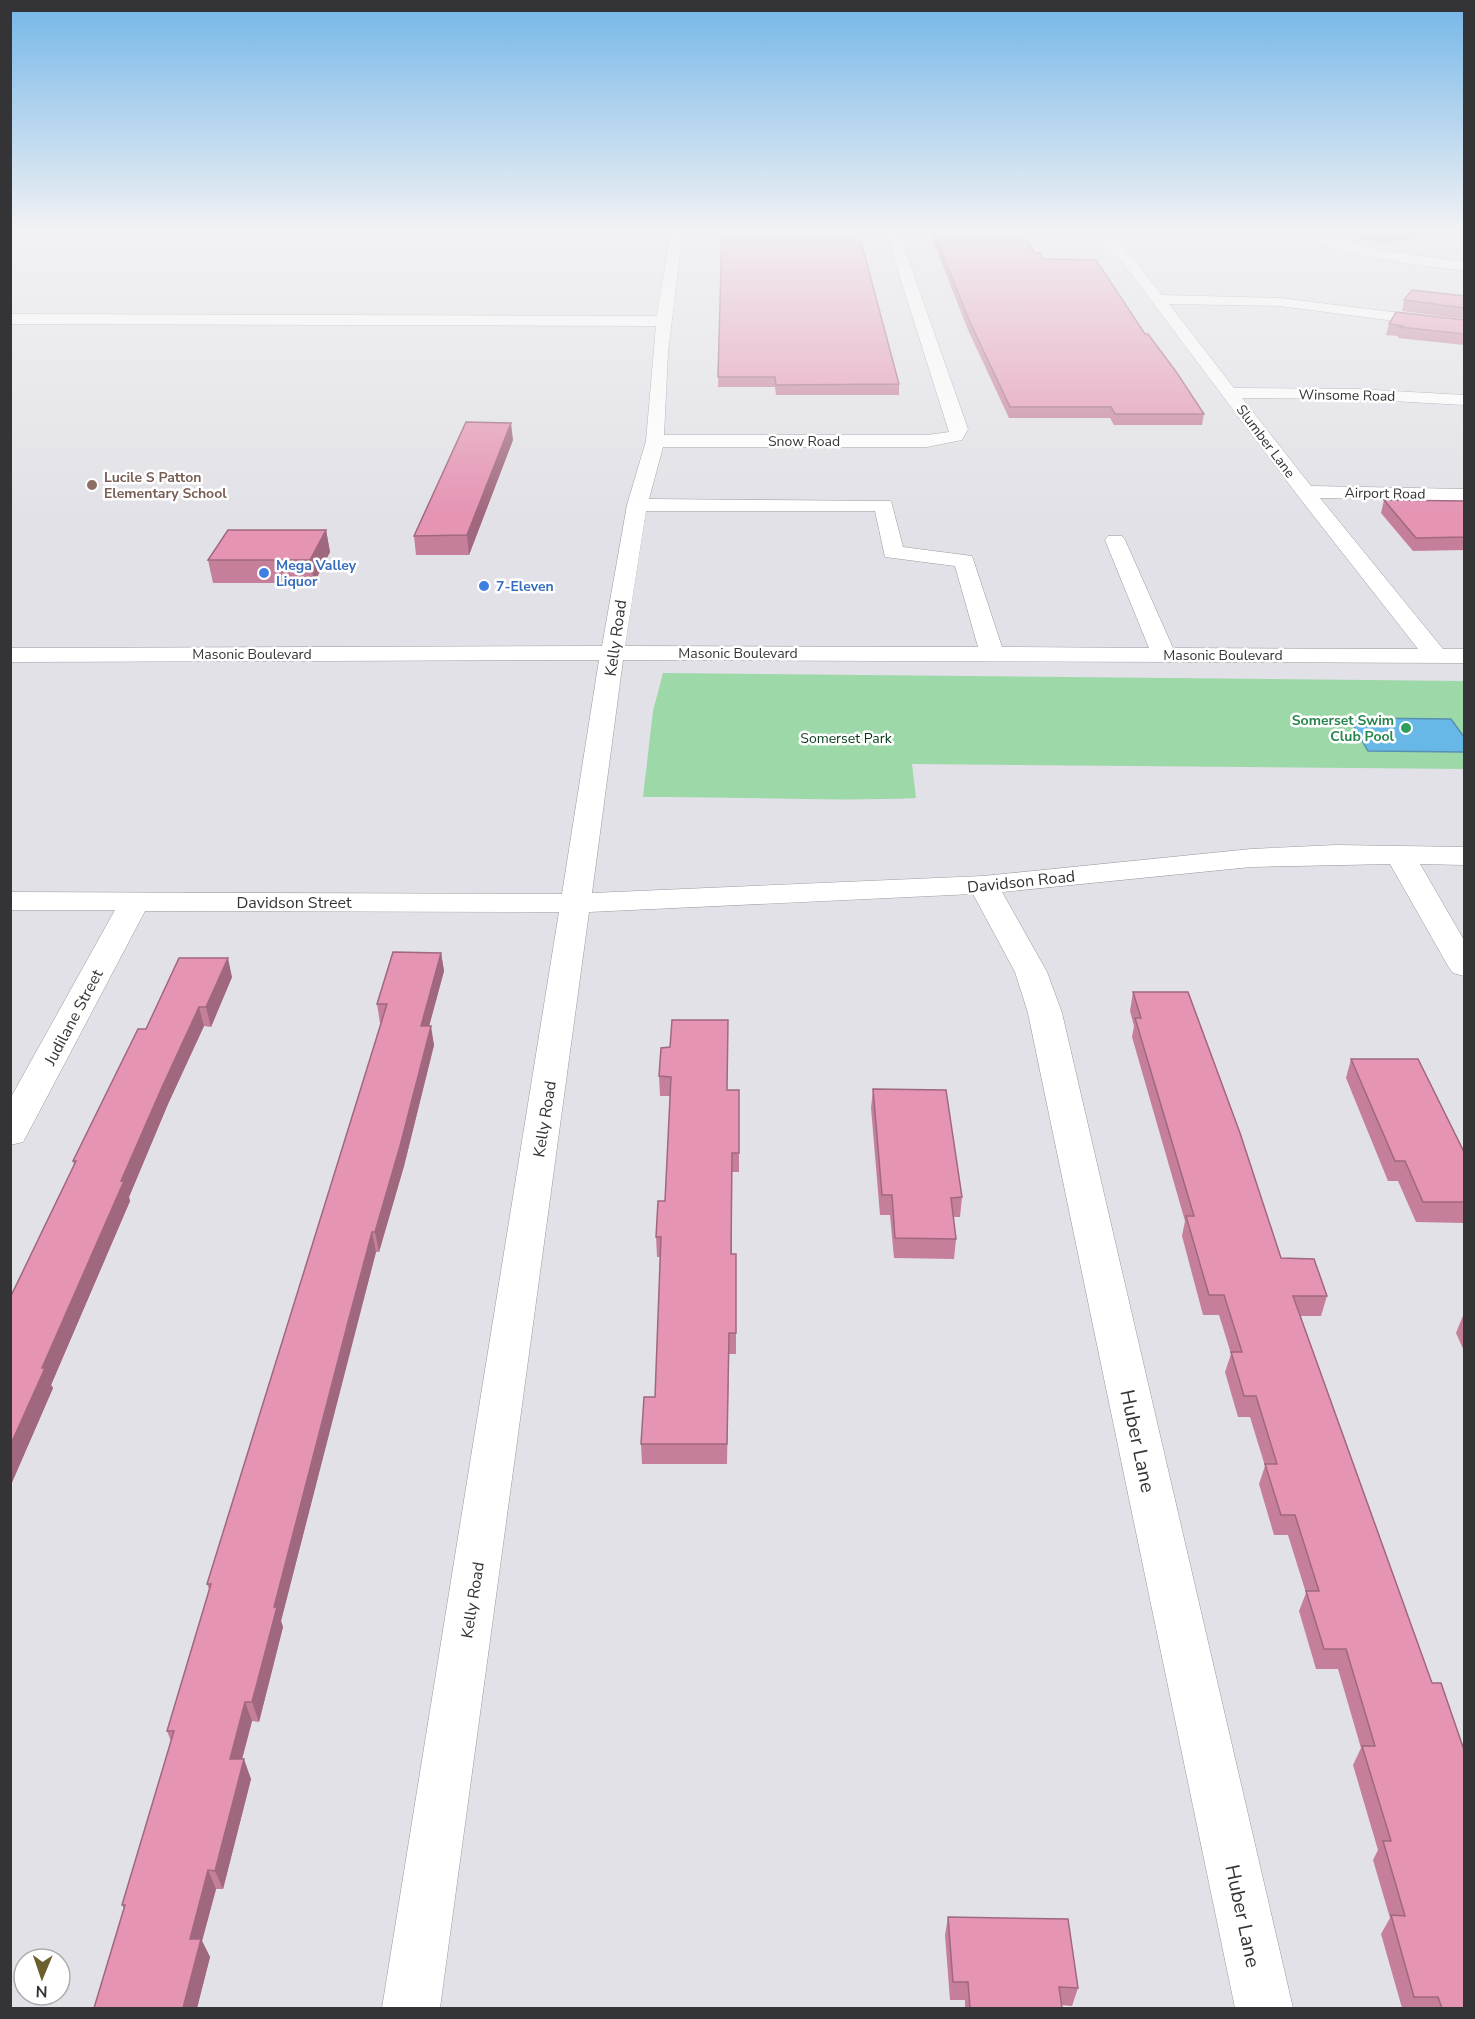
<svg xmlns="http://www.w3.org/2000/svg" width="1475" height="2019" font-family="'Nunito Sans',sans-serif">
<rect width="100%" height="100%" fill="#e2e1e7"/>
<path fill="#9dd8a9" d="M663,673l801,8v88l-552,-5 4,34c-91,4 -182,-2 -273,-1l10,-86z"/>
<path fill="#67b8e7" stroke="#5890b2" stroke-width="1.5" d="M1349,718l102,1 13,18v15l-96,-1z"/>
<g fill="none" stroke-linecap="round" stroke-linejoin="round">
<defs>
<path id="minor" d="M671,230h12l-15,122 -4,83h263l22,-3 -64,-202h13l70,199 -6,11 -35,7h-264l-14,52 242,2 12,46 69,9 30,91 147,1 -44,-108 3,-4h14l3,4 48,108 245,1 -120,-153 -175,-233 -37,-33h15l22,16 39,49 118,3 184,23v9l-184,-24 -111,-2 65,84 123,1 107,6v10l-107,-6 -115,-1 69,88 153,3v12l-144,-3 123,151h21v14l-841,-3 -31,233 391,-17 268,-27 85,-4 128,2v18l-44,-1 44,76v36l-11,-3 -5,-7 -58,-102 -139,3 -249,25 45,80 15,41 231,995h-58l-207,-995 -13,-41 -42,-78 -384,18 -149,1096h-58l177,-1096 -414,-1 -117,222 -5,9 -13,3v-46l105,-189h-105v-18l552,2 37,-234 -589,2v-14l592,-2 25,-141 19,-64 10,-115 -646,-2v-10l647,2zM646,511h229l10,46 70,9 23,81 -353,-1z
M1291,230h18l70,20 85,12v8c-33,-2 -152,-19 -173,-40z"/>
</defs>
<use href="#minor" stroke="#9a999e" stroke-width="1"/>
<use href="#minor" fill="#fff" fill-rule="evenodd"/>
</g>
<path fill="#c57f9b" d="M722,230l177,154v11h-123l-1,-8h-57z
M929,230h91l15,23 110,81 59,80 -2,11h-88l-4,-7h-101l-41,-88z
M1132,230h99l-96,3z
M1330,230h123l-72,14z
M1464,296v49l-66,-7v-2l-12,-1 3,-11 75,-4v-1l-62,-8 2,-11z
M513,440l-44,115h-53l-2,-19z
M1384,500l80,1v49l-51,1 -32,-38z
M326,530l4,22 -16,31h-101l-5,-23z
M441,953l3,18 -15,55 5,19 -30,121 -25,86h-3l-24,91 -71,278 2,6 -24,95 -7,-1 -10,38 9,20 -28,110h-7l-14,52 8,16 -13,51h-103l30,-99 -2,-4 49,-164 -4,-10 42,-142 -2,-5 174,-561h-1l-3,-19z
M232,977l-21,50 -7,-1 -36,78 -39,93 1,4 -79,184 2,3 -43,99v-189l64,-133 -1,-4 73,-132z
M1133,992l148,266 46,38 -6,20h-20l163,692h-62l-21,-74 9,-16 -17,-58 5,-10 -25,-85 8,-17 -23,-79h-22l-17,-58 7,-18 -18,-58h-14l-15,-51 6,-18 -15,-49h-12l-13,-45 6,-18 -12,-39h-16l-21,-79 3,-15 -53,-184 2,-11 -4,-15z
M728,1020l-1,70h12v82h-7v82h4v100h-7l-2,110h-85l-1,-20 14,-47 5,-140h-3l-1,-20 9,-36 5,-105h-10l-1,-20 11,-29z
M1351,1059l113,93v71l-48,-1 -18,-41h-10l-42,-103z
M873,1089l89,108 -2,20h-7l3,22 -2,20 -60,-1 -4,-43h-10l-9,-107z
M1464,1313v38l-8,-18z
M948,1917l130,71 -6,18 -11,-1 1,3h-97v-8h-15l-5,-65z"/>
<path fill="#a0687e" d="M1405,230h48l-72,14 2,-10z
M511,423l2,17 -44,115 -2,-20z
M326,530l4,22 -16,31 -4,-23z
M441,953l3,18 -20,74 -3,-19z
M228,958l4,19 -21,50 -5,-20z
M199,1007l5,19 -36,78 -39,93 1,4 -79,184 2,3 -43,99v-41l32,-78 79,-187 42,-96z
M431,1026l3,19 -30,121 -25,86 -4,-20z
M372,1232l4,20 -95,369 2,6 -24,95 -7,-20 22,-95z
M245,1702l7,19 -15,57 -7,-19z
M244,1759l7,20 -28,110 -8,-18z
M208,1870l8,19 -14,52 8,16 -13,51h-14l7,-69z"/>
<path fill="#e594b4" stroke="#a0687e" stroke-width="1.5" d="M722,230h136l41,154 -123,1 -1,-8h-57z
M933,230h87l15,23h5l4,6 52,1 49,74h3l29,39 27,41h-89l-4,-7h-101l-41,-87z
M1367,230h38l-22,4z
M1412,290l52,6v12l-60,-8z
M1396,312l68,8v14l-64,-7 2,-1 -13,-2z
M466,422l45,1 -44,112 -53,1z
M1384,500l80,1v36l-48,1z
M228,530h98l-16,30h-102z
M393,952l48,1 -20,73h10l-31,120 -25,86h-3l-24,90 -74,285h3l-25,95h-7l-15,57h14l-29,112 -7,-1 -18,69h11l-18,69h-89l31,-103h-3l52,-174h-7l44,-147h-4l180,-580h-10z
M179,958h49l-22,49h-7l-36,78 -42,96h3l-82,187h3l-35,78v-148l66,-137h-3l65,-132h8z
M1133,992h55l52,141 41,125 33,1 13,37h-34l139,387h9l23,67v258h-22l-4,-11h-24l-23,-82 14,1 -22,-75h8l-29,-95h13l-29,-97h-22l-18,-58h13l-24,-76h-14l-16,-51h12l-21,-68h-12l-13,-44h11l-18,-57h-15l-23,-79h8l-59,-198h6z
M672,1020h56l-1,70h12v63h-7l-1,101h5v79h-7l-2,111h-86l3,-47h11l6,-160h-5l2,-36h7l6,-124 -12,-1 2,-28 9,-1z
M1351,1059h67l46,93v50h-41l-18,-41h-10z
M873,1089l73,1 16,107 -11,1 5,41 -61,-1 -3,-43h-10z
M948,1917l120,2 10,69 -19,-1 3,21h-92l-2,-26h-15z"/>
<linearGradient id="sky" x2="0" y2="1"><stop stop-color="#74b6e8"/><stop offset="0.45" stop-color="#f2f2f4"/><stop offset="1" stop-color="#f2f2f4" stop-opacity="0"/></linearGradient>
<rect width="1475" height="513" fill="url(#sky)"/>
<circle fill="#8d6e63" stroke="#fff" stroke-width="2" cx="92" cy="485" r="6"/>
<g fill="#3f7fe0" stroke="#fff" stroke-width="2">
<circle cx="264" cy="573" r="6"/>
<circle cx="484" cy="586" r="6"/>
</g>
<circle fill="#2e9e5b" stroke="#fff" stroke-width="2" cx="1406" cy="728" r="6"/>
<g text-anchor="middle" stroke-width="5" stroke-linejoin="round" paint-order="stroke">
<g font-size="14" fill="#343335" stroke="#fff">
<text transform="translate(1347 395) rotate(1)" y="5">Winsome Road</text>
<text x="804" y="446">Snow Road</text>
<text transform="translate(1266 441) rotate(53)" y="5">Slumber Lane</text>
<text transform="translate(1385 493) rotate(1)" y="5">Airport Road</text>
<text x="738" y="658">Masonic Boulevard</text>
<text x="252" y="659">Masonic Boulevard</text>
<text x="1223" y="660">Masonic Boulevard</text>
</g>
<g font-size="14" font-weight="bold" fill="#785e54" stroke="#fff" text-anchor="start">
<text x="104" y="482">Lucile S Patton<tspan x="104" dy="16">Elementary School</tspan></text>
</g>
<g font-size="14" font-weight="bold" fill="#366cbe" stroke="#fff" text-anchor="start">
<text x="276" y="570">Mega Valley<tspan x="276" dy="16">Liquor</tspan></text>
<text x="496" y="591">7-Eleven</text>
</g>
<g font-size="14" font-weight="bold" fill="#27864d" stroke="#fff" text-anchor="end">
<text x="1394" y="725">Somerset Swim<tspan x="1394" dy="16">Club Pool</tspan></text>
</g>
<g font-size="14" fill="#053b19" stroke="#fff">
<text x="846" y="743">Somerset Park</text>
</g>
<g font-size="16" fill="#343335" stroke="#fff">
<text transform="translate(615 638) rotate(-82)" y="6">Kelly Road</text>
<text transform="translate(1021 881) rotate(-6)" y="6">Davidson Road</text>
<text x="294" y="908">Davidson Street</text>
<text transform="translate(73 1017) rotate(-62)" y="6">Judilane Street</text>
<text transform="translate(544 1119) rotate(-81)" y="6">Kelly Road</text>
<text transform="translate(472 1600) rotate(-81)" y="6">Kelly Road</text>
</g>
<g font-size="20" fill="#343335" stroke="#fff">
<text transform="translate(1138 1441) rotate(78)" y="7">Huber Lane</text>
<text transform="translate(1243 1916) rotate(78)" y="7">Huber Lane</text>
</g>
</g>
<rect width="1475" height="2019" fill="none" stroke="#343335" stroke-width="24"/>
<g transform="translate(42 1977) rotate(182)"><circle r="28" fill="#ffffff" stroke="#aeadae" stroke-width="1.5"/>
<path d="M0-4.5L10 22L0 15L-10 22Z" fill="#6d5f2d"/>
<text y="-9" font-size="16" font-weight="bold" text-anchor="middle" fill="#343335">N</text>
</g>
</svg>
